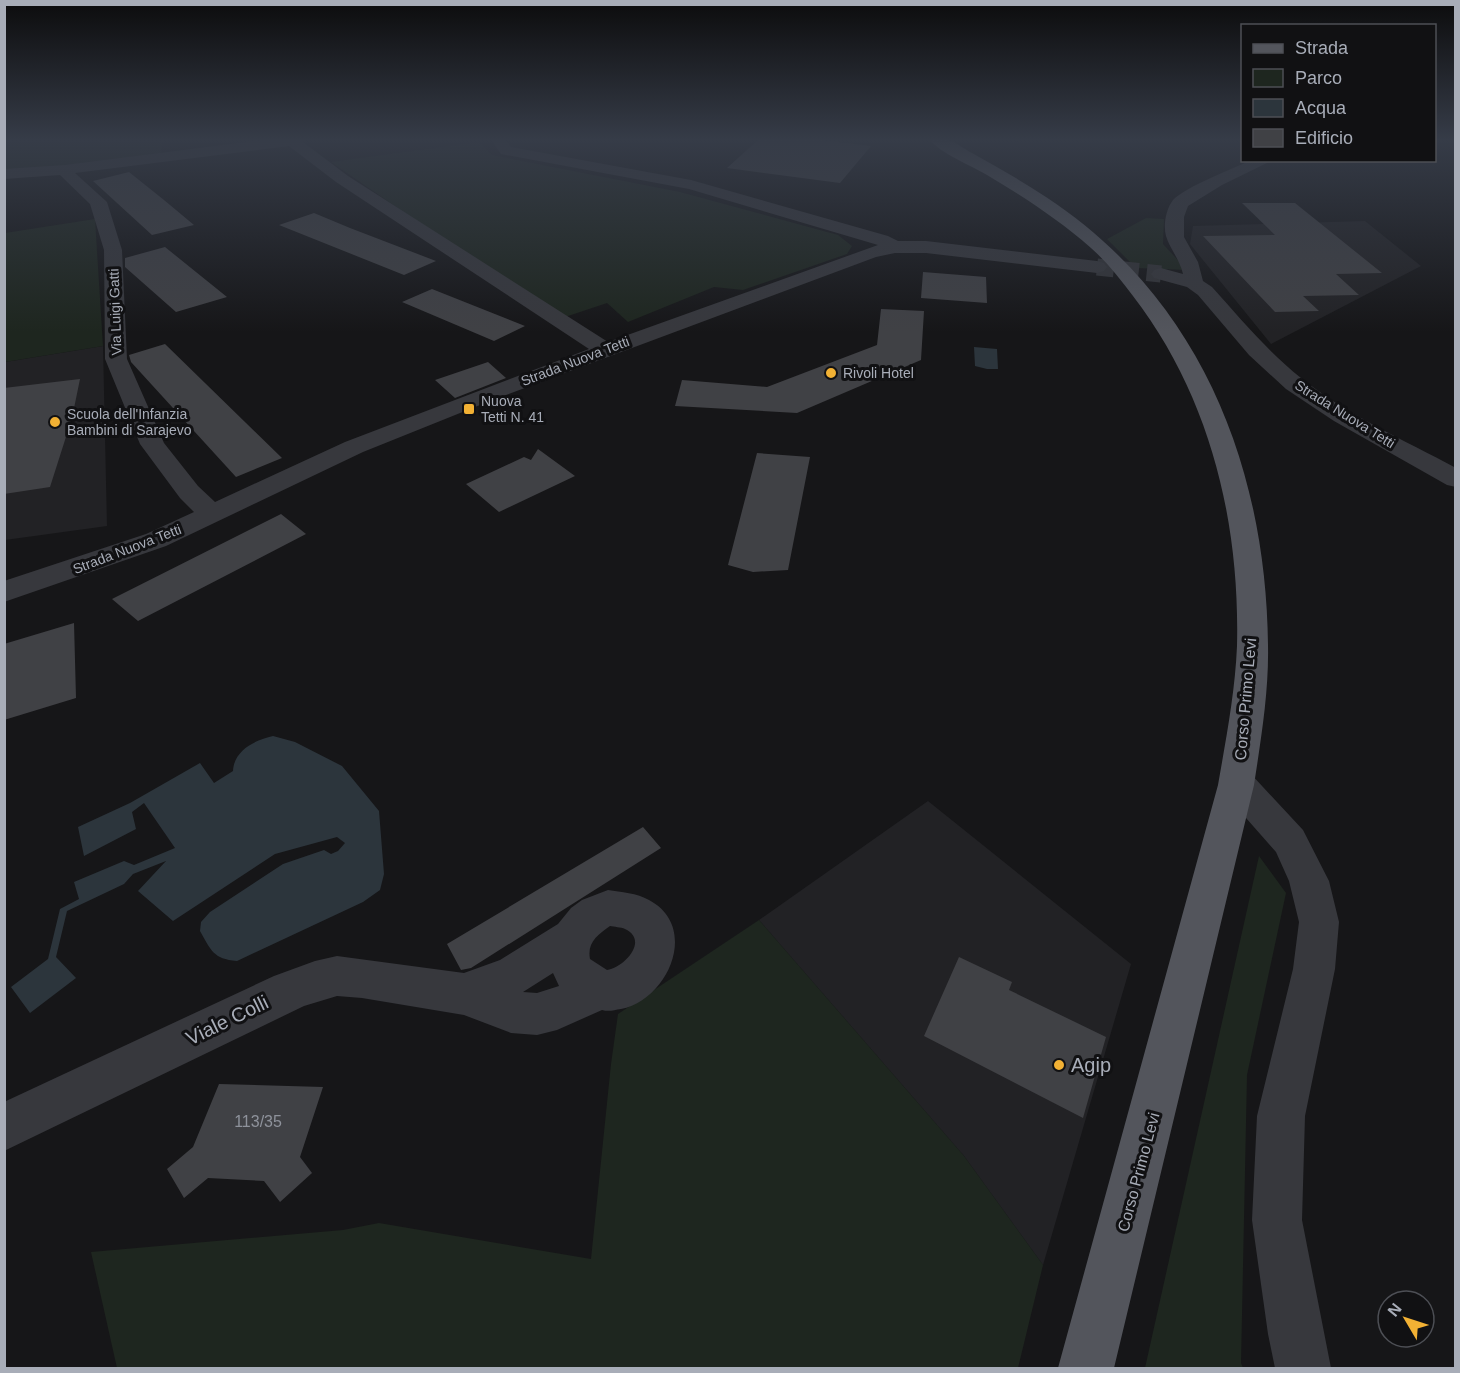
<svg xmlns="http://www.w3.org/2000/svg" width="1460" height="1373" font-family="Arial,sans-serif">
<rect width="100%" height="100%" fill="#161618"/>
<path fill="#222225" d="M1365,221l56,45 -150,78 -81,-100 3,-18z
M103,346l4,180 -102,14v-178z
M928,801l203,163 -88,301 -79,-109 -205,-236z"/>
<path fill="#1e261f" d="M5,140h158l-3,17 -155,17z
M479,142l13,13 188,37 158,43 14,11 -5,8 -104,36 -29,-3 -86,35 -21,-19 -48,16 -228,-157z
M1146,218l18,1 -1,25 24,26 -51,-2 -29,-29z
M95,219l8,127 -98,16v-129z
M1259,856l27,37 -39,182 -6,288 2,5h-98z
M759,920l205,236 79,109 -25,103h-901l-26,-116 252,-22 36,-7 212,36 20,-195 7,-50z"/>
<path fill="#2c353c" d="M974,347l23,2 1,20h-11l-12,-3z
M273,736l22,6 47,24 37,45 5,63 -4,16 -17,12 -126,59c-24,-2 -26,-11 -37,-30l1,-9 9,-10 73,-48 41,-14 7,4 7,-3 7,-8 -8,-6 -62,17 -102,67 -35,-30 28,-30 -33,13 -9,10 -57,27 -11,46 20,21 -46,35 -19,-26 37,-28 12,-50 19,-10 -5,-17 50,-21 10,4 41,-17 -31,-45 -12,9 4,17 -52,27 -6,-29 52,-24 70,-40 14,20 19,-12c1,-21 22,-31 40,-35z"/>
<path fill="#404145" d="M758,140h64l49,6 -31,37 -113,-15z
M129,172l35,28 30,25 -42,10 -59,-54z
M1242,203h53l87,70 -46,1 23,21 -56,1 16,15 -44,1 -72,-76 72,-1z
M314,213l36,15 86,33 -32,14 -125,-50z
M165,247l62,50 -51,15 -51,-45v-9z
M923,272l63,5 1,26 -66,-5z
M432,289l93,37 -31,15 -92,-39z
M881,309l43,2 -3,49 -124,53 -122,-7 7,-26 85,7 110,-42z
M165,344l117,114 -46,19 -105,-115 -2,-7z
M488,362l18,16 -51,20 -20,-18z
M80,379l-8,39 -22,69 -46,7v-106z
M538,449l37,27 -76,36 -33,-28 58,-27 7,3z
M757,453l53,4 -22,113 -35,2 -25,-7z
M281,514l25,20 -168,87 -26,-22z
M74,623l2,75 -72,22v-76z
M643,827l18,21 -190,120 -10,2 -14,-26z
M959,957l53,25 -3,8 97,47 -23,81 -159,-82z
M219,1084l104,3 -23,70 12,16 -32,29 -16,-21 -56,-3 -24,20 -17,-29 26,-22z"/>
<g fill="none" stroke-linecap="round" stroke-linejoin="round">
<path stroke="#333438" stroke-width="17" stroke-dasharray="17 8" stroke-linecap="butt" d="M1097,267l64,7"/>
<path fill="#37383d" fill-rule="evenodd" d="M262,140h42l-1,2 45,34 260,166 270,-97 -189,-56 -188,-35 -10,-14h15l5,7 180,33 197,56 10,5h28l171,20 7,2 3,4 -3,4 -7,2 -171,-20h-31l-19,4 -386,144 -127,51 -197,94 -162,56v-21l142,-47 48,-22 -14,-14 -40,-54 -35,-85 -1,-109 -14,-46 -30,-29 -56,4v-10l61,-4zM289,146l47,36 253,167 -244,93 -130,60 -17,-16 -34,-43 -37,-84 -5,-109 -15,-48 -32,-29z
M1252,160h21l-51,25 -34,21 -4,11v20l14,25 5,19 9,6c28,31 56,65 89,91 46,37 103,62 155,90v19l-9,-2 -113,-64 -48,-32 -37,-34 -51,-60 -11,-8 -33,-9 -3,-4 3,-4 7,-2 22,6c-3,-14 -13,-25 -17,-38 -3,-11 0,-27 7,-36 12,-13 61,-32 79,-40z
M1237,768l13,5 53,57 26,51 10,41 -4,47 -30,147 -3,104 29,148h-56l-7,-34 -16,-114 5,-104 36,-147 6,-47 -10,-41 -13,-29 -52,-59 -5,-10 5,-10z
M608,890c13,2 29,3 41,10 51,27 19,100 -28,109 -7,1 -12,3 -19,1l-45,20 -20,5 -26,-2 -47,-18 -102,-17 -25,-2 -33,10 -300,145v-49l270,-126 41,-15 22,-5 127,17 36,-13 58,-36 13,-16 11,-8zM610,926c4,1 11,1 15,3 24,11 0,38 -18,41l-17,-11c-3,-16 7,-24 20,-33zM553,973l6,13 -22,7 -14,-1z"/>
<path fill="#53555c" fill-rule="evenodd" d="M930,140c5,0 12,-1 18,0 8,2 16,9 24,13 25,14 50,28 74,44 154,101 220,269 222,448 1,47 -7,94 -14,140l-140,583h-56l160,-583c8,-46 17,-92 19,-139 3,-125 -27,-250 -104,-350 -13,-17 -26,-34 -42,-48 -32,-28 -67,-51 -104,-73 -15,-9 -47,-22 -57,-35z"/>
</g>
<linearGradient id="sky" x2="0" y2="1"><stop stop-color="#0c0c0d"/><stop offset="0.42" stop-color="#363c48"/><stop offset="1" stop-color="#363c48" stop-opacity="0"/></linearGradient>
<rect width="1460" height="332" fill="url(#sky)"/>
<g fill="#f2b134" stroke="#111113" stroke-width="2">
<circle cx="831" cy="373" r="6"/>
<rect x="463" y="403" width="12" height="12" rx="3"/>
<circle cx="55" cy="422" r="6"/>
<circle cx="1059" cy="1065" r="6"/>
</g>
<g text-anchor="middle" stroke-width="6" stroke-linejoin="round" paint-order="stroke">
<g font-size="14" fill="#a8adb8" stroke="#111113">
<text transform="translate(115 312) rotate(-92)" y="5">Via Luigi Gatti</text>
<text transform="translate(575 361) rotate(-21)" y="5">Strada Nuova Tetti</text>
<text transform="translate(1345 414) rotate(32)" y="5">Strada Nuova Tetti</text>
<text transform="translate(127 549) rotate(-21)" y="5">Strada Nuova Tetti</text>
</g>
<g font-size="14" fill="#a8adb8" stroke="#111113" text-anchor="start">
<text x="843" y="378">Rivoli Hotel</text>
<text x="481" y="406">Nuova<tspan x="481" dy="16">Tetti N. 41</tspan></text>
<text x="67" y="419">Scuola dell'Infanzia<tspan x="67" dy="16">Bambini di Sarajevo</tspan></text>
</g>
<g font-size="16" fill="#a8adb8" stroke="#111113">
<text transform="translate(1245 699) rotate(-85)" y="6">Corso Primo Levi</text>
<text transform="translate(1138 1172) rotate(-75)" y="6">Corso Primo Levi</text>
</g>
<g font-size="16" fill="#8e929b">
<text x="258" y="1127">113/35</text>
</g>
<g font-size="20" fill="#a8adb8" stroke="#111113">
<text transform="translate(227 1020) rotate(-26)" y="7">Viale Colli</text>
</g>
<g font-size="20" fill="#a8adb8" stroke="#111113" text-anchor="start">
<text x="1071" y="1072">Agip</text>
</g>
</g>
<rect width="1460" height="1373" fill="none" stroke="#a8adb8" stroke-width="12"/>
<rect x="1241" y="24" width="195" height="138" fill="#111113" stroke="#4d4f55" stroke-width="1.5"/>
<rect x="1253" y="44" width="30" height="9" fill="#53555c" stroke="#4d4f55" stroke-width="1.5"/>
<text x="1295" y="54" font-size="18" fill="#a8adb8">Strada</text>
<rect x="1253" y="69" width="30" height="18" fill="#1e261f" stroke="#4d4f55" stroke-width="1.5"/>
<text x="1295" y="84" font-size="18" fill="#a8adb8">Parco</text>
<rect x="1253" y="99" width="30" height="18" fill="#2c353c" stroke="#4d4f55" stroke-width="1.5"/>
<text x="1295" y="114" font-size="18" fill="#a8adb8">Acqua</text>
<rect x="1253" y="129" width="30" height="18" fill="#404145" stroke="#4d4f55" stroke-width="1.5"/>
<text x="1295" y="144" font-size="18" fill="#a8adb8">Edificio</text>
<g transform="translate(1406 1319) rotate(309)"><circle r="28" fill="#111113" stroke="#4d4f55" stroke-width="1.5"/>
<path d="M0-4.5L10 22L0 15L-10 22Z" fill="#f2b134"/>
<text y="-9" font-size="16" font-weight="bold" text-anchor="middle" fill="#a8adb8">N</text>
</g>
</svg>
